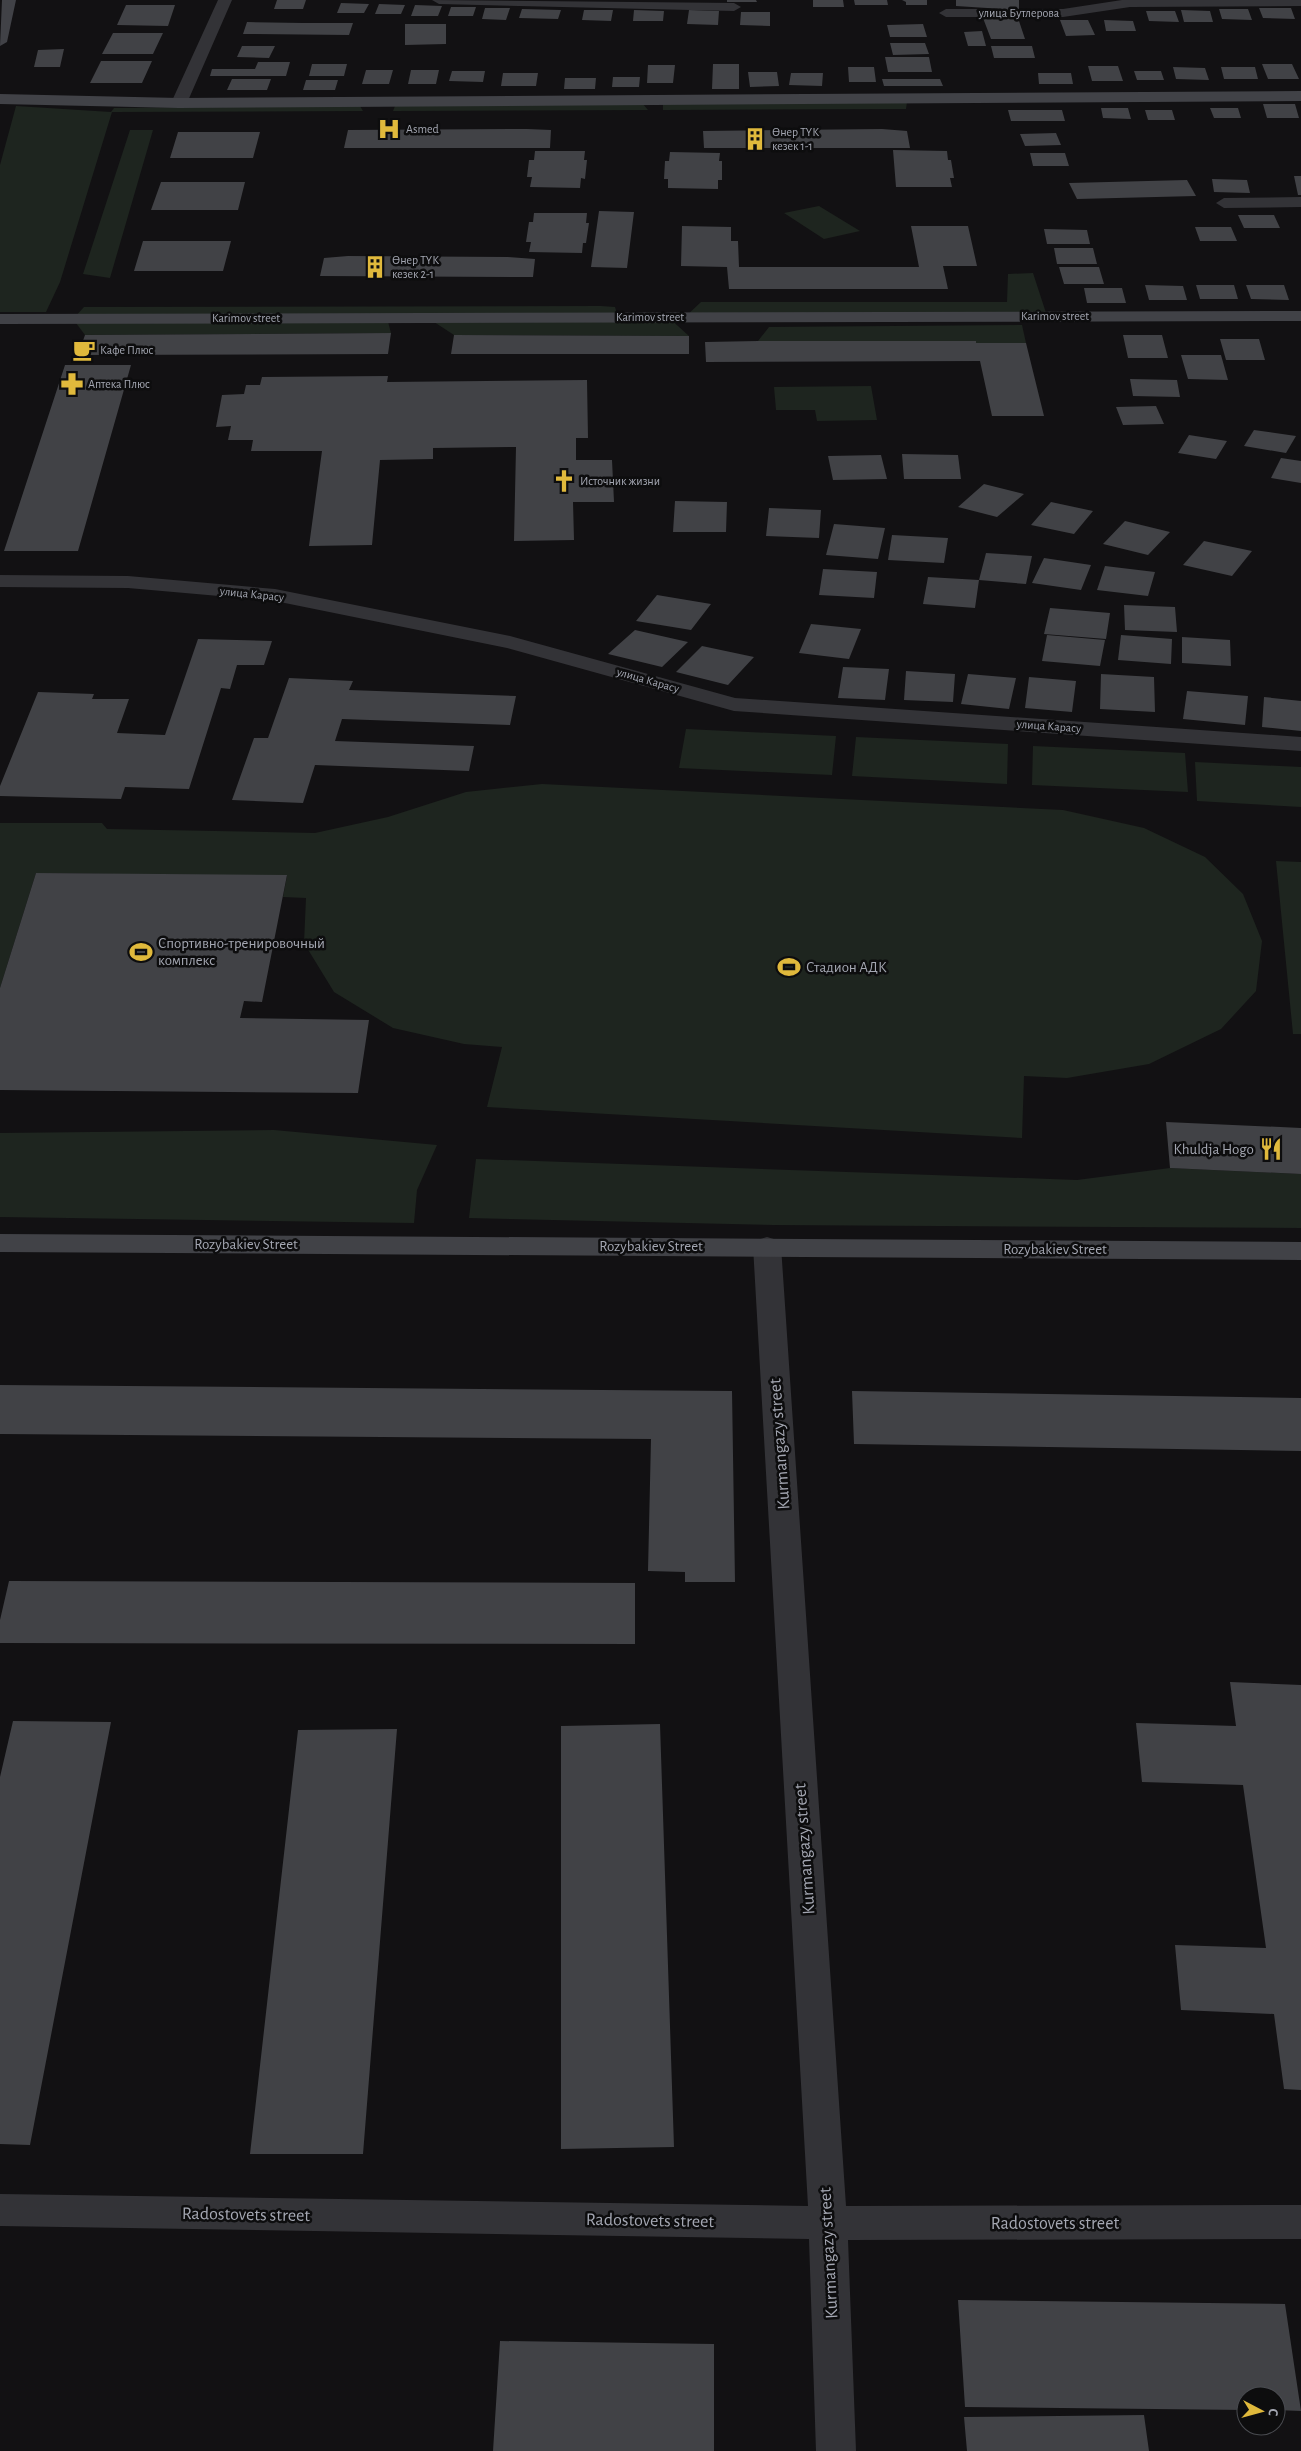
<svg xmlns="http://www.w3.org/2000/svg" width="1301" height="2451" font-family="'Alegreya Sans',sans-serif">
<rect width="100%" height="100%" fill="#121113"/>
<path fill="#1e251f" d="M907,102l-1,7 -243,1v-6z
M643,104l5,6 -255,1 2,-5z
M16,106l95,6 3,-4 246,-2 3,5 -251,1 -52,170 -14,30h-46v-147z
M130,130h23l-43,148 -27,-4z
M819,206l41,25 -36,8 -40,-26z
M1033,273l14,43 -362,1 16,-15h306l1,-28z
M601,306l14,1 3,10h50l21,19 -235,-1 -26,-17h-41l4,15 -306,2 -12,-16 11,-12z
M1022,325l4,18h-50l-1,-2h-217l11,-14z
M871,386l6,34 -60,1 -2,-11h-39l-2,-23z
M686,729l150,7 -4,39 -153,-7z
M856,737l152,7 -1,40 -155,-8z
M1033,746l152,7 3,39 -156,-7z
M1195,762l106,5v40l-104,-6z
M542,784l521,26 81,18 61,29 38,37 19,47 -6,50 -35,38 -72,35 -82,14 -43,-2 -2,62 -535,-31 15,-60 -38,-3 -71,-16 -59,-36 -30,-49 2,-45 -23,-1 4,-21 -251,-3 -36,115v-165h102l5,6 208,4 73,-16 78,-25z
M1276,861l25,1v172h-8z
M274,1130l163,15 -20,45 -3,33 -414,-6v-84z
M476,1159l601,21 93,-12 131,6v54l-527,-3 -305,-7z"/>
<path fill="#414246" d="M277,0h29l-3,9h-29z
M727,0h29l1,2h-30z
M813,0h30l1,7h-31z
M854,0h33l1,5h-33z
M902,0h25v5h-21v-3z
M956,0h63v10l-63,-4z
M341,3l28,1 -5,9h-27z
M379,4l26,1 -4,9h-26z
M126,5h49l-7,21 -51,-1z
M415,5l27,1 -4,10h-27z
M451,7h25l-3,9h-25z
M485,8h25l-4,12 -24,-1z
M1259,8h32l4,11 -32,-1z
M522,9l39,1 -3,9 -39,-1z
M1219,9h29l4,11 -30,-1z
M584,10h29l-2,11 -29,-1z
M634,10l30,1 -1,10h-30z
M689,10l30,1 -1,14 -31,-1z
M1181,10l29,1 3,11h-29z
M1146,11h29l4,11 -30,-1z
M741,12h29v14l-30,-1z
M983,18h35l7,21h-34z
M1060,20h28l7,15 -29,1z
M1104,20l29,1 3,10h-30z
M247,22l56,1h50l-4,12 -106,-1z
M405,24h41v20l-41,1z
M923,24l4,13h-37l-3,-12z
M982,31l4,15h-18l-4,-14z
M113,33h50l-10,21h-51z
M890,43h35l4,11 -36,1z
M242,46h33l-6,12 -32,-1z
M991,46h41l3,12h-41z
M64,49l-4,18h-26l4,-17z
M885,57h44l3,15h-44z
M101,61h51l-10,22h-52z
M258,62h32l-4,14h-76l2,-7h43z
M312,64h35l-3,12h-35z
M713,64h26v25h-27z
M1262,64h30l7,15h-31z
M648,65h27l-2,18h-26z
M1088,66h30l5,15h-31z
M848,67h26l2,15h-27z
M1173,67l32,1 4,12 -33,-1z
M1221,67h34l3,12h-34z
M366,70h27l-4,14h-27z
M411,70h28l-3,14h-28z
M452,71h33l-2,11 -34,-1z
M1134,71h27l3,9h-27z
M748,72h29l2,14 -29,1z
M503,73h35l-2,13h-35z
M791,73h32l-1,13 -33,-1z
M1038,73h33l2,11h-34z
M613,77h27l-1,10h-27z
M565,78h31l-1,11h-31z
M232,79h39l-4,11h-40z
M882,79h58l3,7h-59z
M306,80h32l-3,10h-32z
M1263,104h32l4,14h-32z
M1101,108h27l3,11 -28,-1z
M1210,108h28l3,10h-27z
M1008,110h54l3,11h-54z
M1145,110h27l3,10h-27z
M527,129l24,1 -1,18h-206l4,-18z
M882,129l25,2 3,17h-206l-1,-17z
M178,132h82l-7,26h-83z
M1056,133l5,12 -36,1 -5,-12z
M893,150l54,1 1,9h3l3,18h-4l2,9h-56z
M535,151h50l-1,9h3l-2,19 -4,-1 -1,10 -50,-1 2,-10h-5l2,-17h5z
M670,152l50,1 -1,8h3v19h-4v9l-50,-1v-9h-4l1,-18h4z
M1030,153h35l4,13h-36z
M1294,176h7v19h-3z
M1212,179l35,1 3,13 -36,-1z
M1187,180l9,16 -119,3 -8,-16z
M161,182h84l-7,28h-87z
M599,211l35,1 -7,56 -36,-1z
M534,213h53l-1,10h3l-3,20h-3l-1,10 -53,-1 2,-10h-5l3,-20h4z
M1238,215h36l6,13h-36z
M682,226l49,1v14h7l1,26h180l-8,-41h57l9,40h-34l5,23h-219l-2,-22 -46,-1z
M1195,227h36l6,14h-37z
M1044,229l43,1 3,14h-43z
M143,241h88l-8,30h-89z
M1054,248h39l4,16h-40z
M348,256l160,1 27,2 -2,18 -213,-1 4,-18z
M1059,267h40l5,17h-40z
M1145,285l38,1 4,14h-38z
M1196,285h38l4,14h-38z
M1246,285h38l5,15 -38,-1z
M1084,288h38l4,15h-39z
M391,333l-3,21 -310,1 7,-20z
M454,335l235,1v18h-238z
M1123,335h39l6,23h-40z
M1220,339h39l6,21h-39z
M758,341h218v2h50l18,73h-52l-12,-55 -274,1 -1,-20z
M1181,355h40l7,25 -40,-1z
M65,365h66l-53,186h-74z
M388,376l-1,6 200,-2 1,58h-12v22h36l2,42h-41l1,38 -60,1 2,-94 -83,1v11l-53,1 -8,85 -63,1 13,-95h-71l2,-11h-25l3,-14 -15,1 6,-32 22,-1 2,-9h14l2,-8z
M1130,379l47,1 3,17 -47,-1z
M1156,406l8,18 -41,1 -7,-18z
M1254,430l42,6 -10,17 -42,-7z
M1189,435l38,6 -11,18 -38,-6z
M902,454l56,1 3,24h-57z
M881,455l6,24 -54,1 -5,-24z
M1281,458l20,3v22l-30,-5z
M984,484l40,10 -27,23 -39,-10z
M675,501l52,1 -1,30h-53z
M1051,502l42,9 -19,23 -43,-9z
M769,508l52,2 -2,28 -53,-2z
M1125,521l45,11 -22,23 -45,-11z
M834,524l51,4 -7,31 -52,-4z
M892,535l56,3 -4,25 -56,-3z
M1204,541l48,10 -20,25 -49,-11z
M986,553l46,3 -6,28 -47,-4z
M1044,558l47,7 -10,25 -49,-7z
M1105,566l50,6 -7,24 -51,-6z
M823,569l54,3 -3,26 -55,-3z
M928,577l51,3 -4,28 -52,-4z
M657,595l54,9 -20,26 -55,-9z
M1124,605l51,2 2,25 -52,-2z
M1050,608l60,5 -4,26 -62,-5z
M811,624l50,5 -12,30 -50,-6z
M635,630l53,12 -26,25 -54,-13z
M1047,635l58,5 -5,26 -58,-5z
M1121,635l51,4 -1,25 -53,-4z
M1182,637l48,3 1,26 -49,-3z
M198,639l74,2 -8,24h-27l-7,24 -9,-1 -32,101 -64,-2 -4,12 -121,-3v-10l38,-94 56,2 -2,5h37l-12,34 48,2z
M702,646l52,11 -26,28 -52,-13z
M843,667l46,2 -4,31 -47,-2z
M906,671l49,3 -2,28 -49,-2z
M968,674l48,4 -7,31 -48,-5z
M1101,674l53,3 1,35 -55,-3z
M1029,677l47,4 -4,31 -47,-4z
M289,678l64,3 -4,9 167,6 -6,29 -168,-6 -7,22 139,5 -5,25 -154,-6 -12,38 -71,-3 22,-62h14z
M1187,691l61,5 -3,29 -62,-6z
M1264,697l37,4v30l-39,-4z
M36,873l251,2 -25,127 -18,-1 -4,17 129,2 -11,73 -358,-3v-102z
M1166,1122l135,6v46l-131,-6z
M0,1385l732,6 3,191h-50v-10l-37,-1 3,-132 -651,-5z
M852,1391l449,7v53l-447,-7z
M9,1581l626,2v61l-635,-1v-23z
M1230,1682l71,3v405l-17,-1 -10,-75 -93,-4 -6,-65 91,3 -23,-163 -101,-3 -6,-59 100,3z
M13,1721l98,1 -81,423 -30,-1v-367z
M660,1724l14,423 -113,2v-423z
M397,1729l-34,425h-113l48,-424z
M958,2300l327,4 16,107 -25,-1v-14h-30v14l-281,-3z
M500,2341l214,3v107h-221z
M1144,2415l5,36h-182l-3,-34z"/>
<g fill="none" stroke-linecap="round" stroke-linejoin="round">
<path fill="#333337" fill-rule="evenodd" d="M218,0h14l-45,103 -8,5 -5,-2 -3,-3z
M432,0l302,3 7,4 -7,4 -295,-7z
M1122,0h179v6l-171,1 -67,10h-117l-7,-4 7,-4h117z
M1301,197v10l-77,1 -8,-5 8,-5z
M0,575l128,1 147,13 235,47 225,62 566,39v14l-567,-40 -227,-63 -232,-47 -147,-13 -128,-1z
M767,1237l10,3 4,6 65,960 455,-1v34l-453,1 8,211h-40l-7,-212 -809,-13v-32l808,12 -55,-960 4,-6z"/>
<path fill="#414247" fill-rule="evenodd" d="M2,0h14l-9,42 -7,4z
M1301,91v10l-1122,7 -179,-4v-10l179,4z
M1301,311v10l-1301,3v-10z
M0,1234l1301,8v18l-1301,-8z"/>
</g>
<defs>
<symbol id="hospital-bare" viewBox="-9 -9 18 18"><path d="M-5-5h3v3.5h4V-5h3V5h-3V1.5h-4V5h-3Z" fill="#e0b93c" stroke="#0d0d0e" stroke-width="2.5" paint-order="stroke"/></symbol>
<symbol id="building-bare" viewBox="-9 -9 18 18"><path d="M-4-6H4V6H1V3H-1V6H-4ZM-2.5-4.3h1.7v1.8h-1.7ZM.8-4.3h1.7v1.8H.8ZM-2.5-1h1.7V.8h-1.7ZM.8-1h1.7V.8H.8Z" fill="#e0b93c" stroke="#0d0d0e" stroke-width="2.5" paint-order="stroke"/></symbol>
<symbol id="cafe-bare" viewBox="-9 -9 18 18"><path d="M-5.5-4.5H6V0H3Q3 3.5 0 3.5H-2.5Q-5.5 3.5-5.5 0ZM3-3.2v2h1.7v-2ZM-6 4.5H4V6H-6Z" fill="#e0b93c" stroke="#0d0d0e" stroke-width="2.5" paint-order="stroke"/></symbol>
<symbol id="pharmacy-bare" viewBox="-9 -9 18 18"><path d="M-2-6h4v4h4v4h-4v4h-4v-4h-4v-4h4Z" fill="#e0b93c" stroke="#0d0d0e" stroke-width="2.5" paint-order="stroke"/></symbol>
<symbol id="church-bare" viewBox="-9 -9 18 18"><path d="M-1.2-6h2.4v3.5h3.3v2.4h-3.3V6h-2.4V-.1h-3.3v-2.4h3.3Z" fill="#e0b93c" stroke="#0d0d0e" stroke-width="2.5" paint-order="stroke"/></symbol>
<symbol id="stadium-bare" viewBox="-9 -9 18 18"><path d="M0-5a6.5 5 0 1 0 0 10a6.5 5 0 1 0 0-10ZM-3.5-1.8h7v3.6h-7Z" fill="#e0b93c" stroke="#0d0d0e" stroke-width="2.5" paint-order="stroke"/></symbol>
<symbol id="restaurant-bare" viewBox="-9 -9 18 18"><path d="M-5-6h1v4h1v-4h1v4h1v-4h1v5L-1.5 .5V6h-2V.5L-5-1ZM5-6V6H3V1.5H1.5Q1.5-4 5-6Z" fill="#e0b93c" stroke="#0d0d0e" stroke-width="2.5" paint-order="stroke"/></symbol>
</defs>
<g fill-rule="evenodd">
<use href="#hospital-bare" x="373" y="113" width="32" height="32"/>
<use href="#building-bare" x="739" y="123" width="32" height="32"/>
<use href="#building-bare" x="359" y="251" width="32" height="32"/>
<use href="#cafe-bare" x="68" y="334" width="32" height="32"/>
<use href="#pharmacy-bare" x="56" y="368" width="32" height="32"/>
<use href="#church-bare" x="548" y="465" width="32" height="32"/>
<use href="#stadium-bare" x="125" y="936" width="32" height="32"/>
<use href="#stadium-bare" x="773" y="951" width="32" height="32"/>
<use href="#restaurant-bare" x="1255" y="1133" width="32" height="32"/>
</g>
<g text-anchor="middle" stroke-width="5" stroke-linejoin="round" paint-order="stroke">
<g font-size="12" fill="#a4a7b2" stroke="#0d0d0e">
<text x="1019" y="17">улица Бутлерова</text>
<text x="1055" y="320">Karimov street</text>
<text x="650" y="321">Karimov street</text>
<text x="246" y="322">Karimov street</text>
<text transform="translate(252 594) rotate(6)" y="4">улица Карасу</text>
<text transform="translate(648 680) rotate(16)" y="4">улица Карасу</text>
<text transform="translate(1049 726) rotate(4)" y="4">улица Карасу</text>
</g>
<g font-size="12" fill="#a4a7b2" stroke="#0d0d0e" text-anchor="start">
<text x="406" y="133">Asmed</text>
<text x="772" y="136">Өнер ТҮК<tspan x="772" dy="14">кезек 1-1</tspan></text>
<text x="392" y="264">Өнер ТҮК<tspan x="392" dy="14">кезек 2-1</tspan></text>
<text x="100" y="354">Кафе Плюс</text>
<text x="88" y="388">Аптека Плюс</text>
<text x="580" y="485">Источник жизни</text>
</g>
<g font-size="15" fill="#a4a7b2" stroke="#0d0d0e" text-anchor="start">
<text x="158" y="948">Спортивно-тренировочный<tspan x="158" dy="17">комплекс</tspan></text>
<text x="806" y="972">Стадион АДК</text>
<text x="1254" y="1154" text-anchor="end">Khuldja Hogo</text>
</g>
<g font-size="15" fill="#a4a7b2" stroke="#0d0d0e">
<text x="246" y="1249">Rozybakiev Street</text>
<text x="651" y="1251">Rozybakiev Street</text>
<text x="1055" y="1254">Rozybakiev Street</text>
</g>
<g font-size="18" fill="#a4a7b2" stroke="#0d0d0e">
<text transform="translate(779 1444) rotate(-94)" y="6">Kurmangazy street</text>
<text transform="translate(804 1849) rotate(-94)" y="6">Kurmangazy street</text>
<text transform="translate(246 2214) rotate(1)" y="6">Radostovets street</text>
<text transform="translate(650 2220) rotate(1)" y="6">Radostovets street</text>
<text x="1055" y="2229">Radostovets street</text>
<text transform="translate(828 2253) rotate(-93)" y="6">Kurmangazy street</text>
</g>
</g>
<g transform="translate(1261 2411) rotate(96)"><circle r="24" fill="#0d0d0e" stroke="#494b50"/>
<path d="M0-4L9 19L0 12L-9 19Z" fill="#e0b93c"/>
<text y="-8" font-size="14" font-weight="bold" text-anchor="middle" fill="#a4a7b2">С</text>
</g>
</svg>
